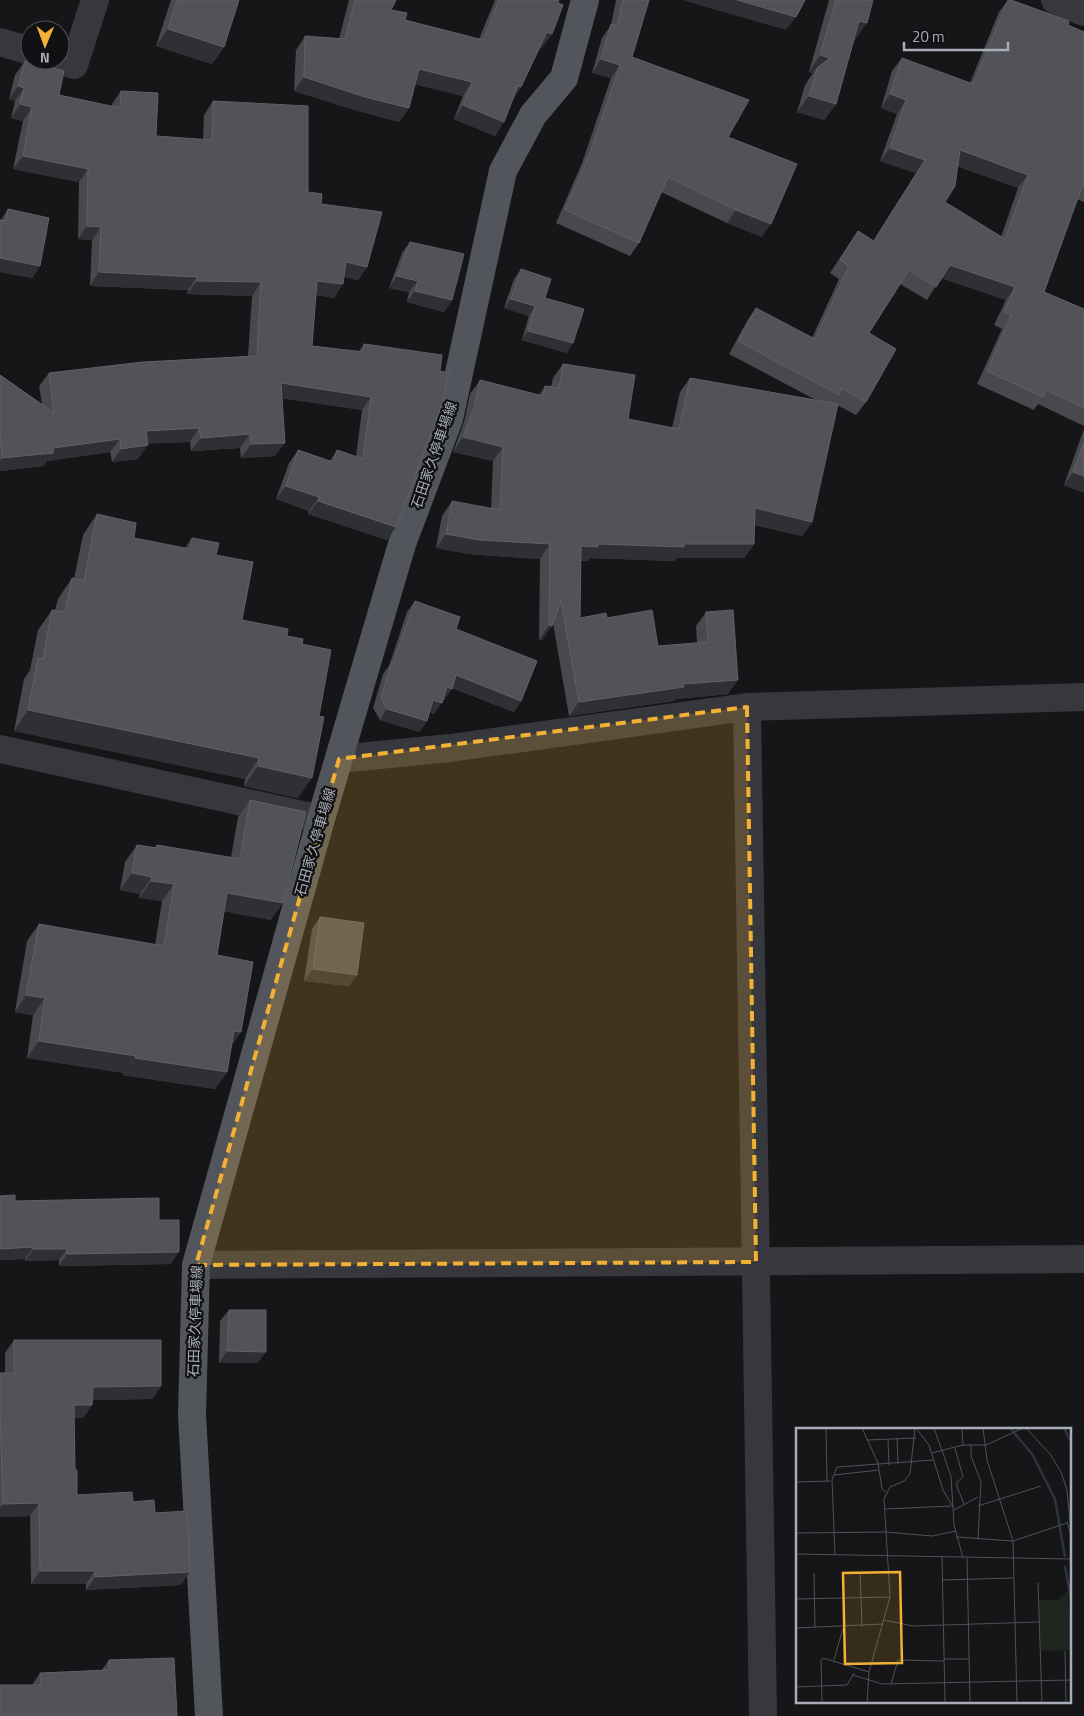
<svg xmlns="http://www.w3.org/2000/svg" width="1084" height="1716" font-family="'Titillium Web','Noto Sans JP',sans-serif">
<rect width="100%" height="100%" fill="#161618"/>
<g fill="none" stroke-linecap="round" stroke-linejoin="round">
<path stroke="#37383d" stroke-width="28" d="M1055,0l29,12
M0,42l30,9
M59,60l15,5 21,-65
M747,707l16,1009
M0,749l321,70
M339,759l111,-11 297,-41 337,-10
M196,1265l888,-6"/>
<path stroke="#53555c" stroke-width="28" d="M209,1716l-17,-301 4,-150 125,-446 81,-275 47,-125 54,-248 30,-56 31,-37 21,-78"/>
</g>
<path fill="#47494d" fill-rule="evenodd" d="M171,0h67l-14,47 -12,17 -56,-18z
M349,0h47l-5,10 14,10 74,19 16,-39h64l-17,48 -2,-1 -19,40 -7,10 -19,39 -41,-17 9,-23 -48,-12 -6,24 -10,14 -44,-12 -61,-19 2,-41 9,-14 34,3z
M616,0h33l-17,57 96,80 34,100 -35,-14 -66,-31 -22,51 -9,13 -74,-33 26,-60 29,-85 -19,-5 10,-35 9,-13z
M829,0h44l-18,40h-1l-18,64 -12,16 -27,-8 8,-27 8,-12 -4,-1z
M1008,0l76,32v170l-7,-3 -33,93 40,17v117l-46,-22 -4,6 -57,-26 25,-55 -8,-4 12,-25 -65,-22 -14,22 -27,-16 -31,49 -3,69 -10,13 -19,-10 -25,117 -10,14 -48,-11v19l-10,14h-67l-3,3 -84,-3 -2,3h-7l-1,57h27l51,28 39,-3 -1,-17 10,-14 22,82 -52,5 -2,2 -105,15 -16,-93 -11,17h-3l1,-81 -71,-5 -33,-6 6,-32 10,-15 39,8 2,-48 -40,-9 11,-30 6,-28 10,-14 59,15 6,-9 6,1 2,-9 10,-14 65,55 44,9 8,-36 10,-14 126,22 -87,-46 18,-33 9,-13 56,30 27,-59 -9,-6 19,-29 9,-13 15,10 43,-68 -36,-12 17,-47 -16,-6 11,-37 10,-13 68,25 29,-71zM957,166l61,22 -17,49 -56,-35z
M25,61l34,34 53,11v-2l9,-13 35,45 47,4 1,-25 9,-14 108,103 46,63 -9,13 -14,-3 -10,21 -18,-3 -4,51 47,5 5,-7 78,11 -55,185 -79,-26 1,-3 -33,-12 13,-36 9,-13 32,11 7,-11 19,6 6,-46 -80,-12 -7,58 -34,2 -1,-10 -49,3 -1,-9 -43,1 -9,16 -26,3 -2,-10 -63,9 -3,5 -44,5v-96l42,29 -3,-18 10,-13 199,-17 4,-60 -65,-2 1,-4 -98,-4 2,-46 -14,-1 1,-57 -66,-13 10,-48 -12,-3 4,-17 -6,-2 6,-24z
M8,209l32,57 -8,12 -32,-6v-52h1z
M410,242l42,58 -8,12 -37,-10 2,-10 -20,-4 13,-35z
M521,269l24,29 22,55 -45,-13 7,-24 -25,-8 10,-29z
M1084,429v64l-20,-8z
M97,514l37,24 51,10 7,-10 24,17 26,65 45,16 15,8 -4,154 -54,-12 1,-7 -231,-48 10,-52 6,-9 8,-40 14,-20h3l3,-11 14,-21 2,1 9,-44z
M415,601l41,28 65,72 -7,11 -62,-24 -8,12h-1l-9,14 -4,-2 -3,9 -8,11 -39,-12 -7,-12 10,-34 6,-8 18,-54z
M250,800l21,120 -47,-9 -7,44 24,77 -10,14 -4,26 -12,17 -92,-14 1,-2 -97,-15 6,-43 -18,-3 12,-71 12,-17 116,21 7,-44 -23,-3 1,-4 -20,-4 5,-28 12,-17 18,3 2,-3 74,12 7,-40z
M320,917l29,69 -45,-5 8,-52z
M0,1196l15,5 144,19 12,44 -112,2v-6l-34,1v-2l-25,1z
M229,1310l29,53h-39l1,-42z
M14,1340l147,46 -9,13 -60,1v5l-9,13h-9l1,52 2,25 56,7 22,11 26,72 -95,5v-6h-55l-1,-68 -30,1v-144h5v-20z
M109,1660l68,56 -145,-31 8,-12 61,-2z"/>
<path fill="#2f3033" d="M682,0h55l59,17 -10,13z
M859,21l8,2 -12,17 -7,-2z
M168,29l56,18 -12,17 -56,-18z
M547,32l5,2 -10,14 -5,-2z
M820,55l10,3 -13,10 -4,5 -4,-1z
M601,59l19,6 -9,13 -19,-5z
M419,69l53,13 -9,14 -54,-13z
M304,77l105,31 -10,14 -44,-12 -61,-19z
M18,86l6,2 -9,13 -6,-2z
M518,86l3,1 -9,14z
M890,94l16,6 -9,14 -16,-6z
M809,96l27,8 -12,16 -27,-8z
M20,104l12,3 -9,14 -12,-3z
M463,105l41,17 -9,14 -41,-17z
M890,148l35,12 -9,13 -36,-12z
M960,150l68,25 -10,13 -68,-25z
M23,156l65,13 -9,13 -66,-13z
M736,210l35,14 -9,13 -35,-14z
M87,226l14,1 -9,13 -14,-1z
M0,258l40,8 -8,12 -32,-6z
M346,262l21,5 -9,13 -21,-5z
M950,265l65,22 -9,13 -65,-22z
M99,272l98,5 -9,13 -98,-4z
M397,276l21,5 -9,11 -20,-4z
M197,281l64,1 -9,14 -65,-2z
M317,281l26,3 -9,14 -27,-4z
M415,291l37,9 -8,12 -37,-10z
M511,299l24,7 -6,10 -25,-8z
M528,331l45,12 -6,10 -45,-13z
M281,383l90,14 -9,13 -90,-13z
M199,428l-9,14 -53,2 9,-13z
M250,434l-10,14 -49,3 10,-13z
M463,437l40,10 -10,14 -40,-9z
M120,439l-10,13 -63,9 -3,5 -44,5v-9l2,-4 51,-10z
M285,443l-10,13 -34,2 10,-14z
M148,445l-10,14 -26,3 9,-13z
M1073,472l11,4v17l-20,-8z
M286,486l33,11 -10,14 -33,-12z
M318,501l78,26 -9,13 -79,-26z
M755,508l57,14 -10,14 -57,-13z
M446,534l104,10 -10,15 -71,-5 -33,-6z
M598,544h156l-10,14h-67l-3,3 -84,-3 -2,3 -17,-1 10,-14z
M549,625l3,1 -10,14h-3z
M456,675l65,26 -7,11 -66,-26z
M738,680l-10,14 -52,5 -2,2 -105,15 10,-14 104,-18z
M447,687l5,2 -8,11 -5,-2z
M433,700l9,3 -8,11 -8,-4z
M387,709l40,12 -8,11 -39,-12z
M28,710l231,48 -14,21 -231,-48z
M258,766l54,12 -14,20 -54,-12z
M132,873l20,4 -12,17 -20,-4z
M151,881l23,3 -12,17 -23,-3z
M227,893l56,10 -12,17 -56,-10z
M313,969l44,6 -8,11 -45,-5z
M26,995l19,3 -12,17 -18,-3z
M234,1031l7,1 -12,17z
M39,1041l97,15 -12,17 -97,-15z
M135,1058l92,14 -12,17 -92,-14z
M33,1247l-8,12 -25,1v-11z
M33,1249h34l-8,11 -34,1z
M179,1252l-8,12 -112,2 8,-12z
M227,1351l39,1 -8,11h-39z
M161,1386l-9,13 -69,1 10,-13z
M74,1405h18l-9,13h-19z
M39,1503l-9,13 -30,1v-9l3,-4z
M40,1571h55l-9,13h-55z
M190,1572l-9,13 -95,5 9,-13z"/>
<path fill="#525359" stroke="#5f6168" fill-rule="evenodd" d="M177,0h62l-15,47 -56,-18z
M355,0h41l-5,10 16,3 -2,7 78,20 16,-40h60l-1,3 5,2 -11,29 -5,-2 -26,55 -3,-1 -14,36 -41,-17 9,-23 -53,-13 -10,39 -44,-11 -61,-20 1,-41 40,3z
M623,0h26l-17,57 117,43 -21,37 69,27 -26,60 -35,-14 -68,-33 -29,66 -74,-33 26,-60 29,-85 -19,-6 10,-35 6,2z
M737,0h68l-9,17z
M836,0h37l-6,23 -8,-2 -23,83 -27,-8 8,-28 13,-10 -10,-3z
M1008,0h3l58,21 -1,4 16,7v152h-1l-39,108 40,17v99l-38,-18 -3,7 -56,-26 24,-56 -7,-3 11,-25 -65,-22 -14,22 -27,-17 -40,63 27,16 -30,53 -25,-14 -2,7 -101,-54 18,-33 59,31 34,-73 -9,-6 18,-29 16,10 51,-81 -35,-12 16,-48 -16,-6 12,-36 71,26zM960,150l68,25 -23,64 -60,-37 10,-16z
M25,61l39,10 -5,24 61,13 1,-17 37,2 -2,43 56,4 1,-39 95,5v86l14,2 -1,10 61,8 -15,55 -21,-5 -3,22 -26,-3 -5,65 51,6 1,-8 78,11 -2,16 9,2 -6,28 -47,126 -78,-26 1,-4 -33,-11 12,-36 35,12 4,-12 26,9 8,-62 -90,-14 4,60 -34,1 -1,-10 -49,4 -2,-10 -53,3 2,14 -27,4 -1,-10 -67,9v5l-51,5 -2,-24v-59l54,38 -5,-40 94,-11 114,-6 4,-74 -64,-1v-4l-98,-5 2,-45 -14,-1 1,-57 -65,-13 9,-49 -12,-3 4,-16 -6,-2z
M8,209l41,9 -9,48 -40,-8v-38l6,1z
M410,242l54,12 -12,46 -37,-9 3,-10 -21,-5z
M521,269l30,10 -6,19 39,11 -11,34 -45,-12 7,-25 -24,-7z
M563,364l72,11 -7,44 51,10 11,-51 148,26 -26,118 -57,-14 -1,36h-70v3l-86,-3v3l-17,-1 -1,72 26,-5 1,5 45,-8 6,36 50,-4 -2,-30 27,-2 5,70 -55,4 1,3 -105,15 -18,-101 -9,25 -3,-1 1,-81 -71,-4 -33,-6 6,-33 48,9 3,-63 -40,-10 11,-29 6,-28 63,16 2,-10 14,2z
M1084,442v34l-11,-4z
M97,514l39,9 -2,15 56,11 2,-11 27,5 -3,12 37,7 -11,58 46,9 -1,7 16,3 -1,5 29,6 -12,66 5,1 -12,61 -54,-12 1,-8 -231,-48 10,-52 5,1 9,-49 13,2 7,-34 12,3z
M415,601l45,16 -4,12 81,32 -16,40 -65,-26 -4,14 -5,-2 -5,16 -9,-3 -6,21 -40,-12 -6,-11 10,-35h2z
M250,800l56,12 -23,91 -56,-10 -10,62 36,7 -12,70 -7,-1 -7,41 -92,-14 1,-2 -97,-15 6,-43 -19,-3 13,-71 125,22 10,-62 -23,-3 1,-4 -20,-4 5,-28 20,3v-3l83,14z
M320,917l44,6 -7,52 -44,-6z
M15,1195v6l144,-3v22h20v32l-112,2v-5h-34v-2l-33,2v-53z
M229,1310h37v42l-39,-1z
M14,1340h147v46l-68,1 -1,18h-18l1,65h2v25l55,-3 1,10 21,-2 1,13 32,-2 3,61 -95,5v-6h-55l-1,-68 -36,1 -3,-90v-41h14z
M174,1658l3,58h-177v-31h41l-1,-12 69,-3v-10z"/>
<path fill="#f2b134" fill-opacity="0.2" stroke="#f2b134" stroke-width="4" stroke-dasharray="10 6" stroke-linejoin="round" d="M747,707l9,555 -560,3 143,-506z"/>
<g text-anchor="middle" stroke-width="4.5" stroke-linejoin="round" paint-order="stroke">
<g font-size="14" fill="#a8adb8" stroke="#111113">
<text transform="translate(434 455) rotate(-71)" y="5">石田家久停車場線</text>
<text transform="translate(315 842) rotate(-74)" y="5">石田家久停車場線</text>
<text transform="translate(195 1321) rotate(-88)" y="5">石田家久停車場線</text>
</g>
</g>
<g transform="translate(796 1428)">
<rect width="275" height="275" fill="#161618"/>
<path d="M272,164l3,58 -30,1 -2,-51h19z" fill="#1e261f"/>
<path fill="none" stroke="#2c353c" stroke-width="2.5" d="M214,0l22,26 23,45 10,58M268,0l7,14M269,138l6,34"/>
<path fill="none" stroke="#505258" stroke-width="1" d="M30,0l1,53M66,0l16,35 4,26 4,3M120,0l13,17 14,45 10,17M138,0l17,48 3,49 9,33M166,0l1,17M187,0l4,32 26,81 4,162M230,0l24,26 11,18 6,18 4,41M101,10l1,26M92,11l1,26M71,12l49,-2M175,17v11l10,26 -3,56M159,20l8,29 -6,5v5l7,17M136,25l31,-8h23l35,-16M38,47l45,-5M0,54l34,-1M182,78l63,-20M89,81l66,-3M158,82l24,-13M271,93l4,15M0,105l90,-1 46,4 24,-5M160,109l57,4 54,-18M0,126l275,5M39,127l-3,-75 5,-13 96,-7M146,129l3,146M171,130l3,145M64,144l2,55M18,145l1,55M146,152l71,-2M242,155l4,120M0,171l94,-2M88,192l29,6 126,-4M0,200l87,-4M269,223l1,52M148,231h25M38,232l9,-32M57,247l29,9 189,-4M95,256l7,-24 46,1M0,259l51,-2 7,-12M26,275l-1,-43 2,-2 46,14M71,275l2,-31 21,-75 -6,-98 6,-12 14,-6 6,-7 5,-46"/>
<path fill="#f2b134" fill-opacity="0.15" stroke="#f2b134" stroke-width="2.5" d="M104,144l2,91 -57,1 -2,-91z"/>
<rect width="275" height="275" fill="none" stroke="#a8adb8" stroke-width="2.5"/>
</g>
<g transform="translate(45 45) rotate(181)"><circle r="24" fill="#111113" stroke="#4d4f55"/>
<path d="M0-4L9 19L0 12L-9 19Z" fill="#f2b134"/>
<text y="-8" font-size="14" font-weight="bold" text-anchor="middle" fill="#a8adb8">N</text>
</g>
<path d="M904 42v8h104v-8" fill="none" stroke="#a8adb8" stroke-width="2.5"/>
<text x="912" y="42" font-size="15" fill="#a8adb8" stroke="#111113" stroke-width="4" paint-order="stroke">20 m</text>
</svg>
